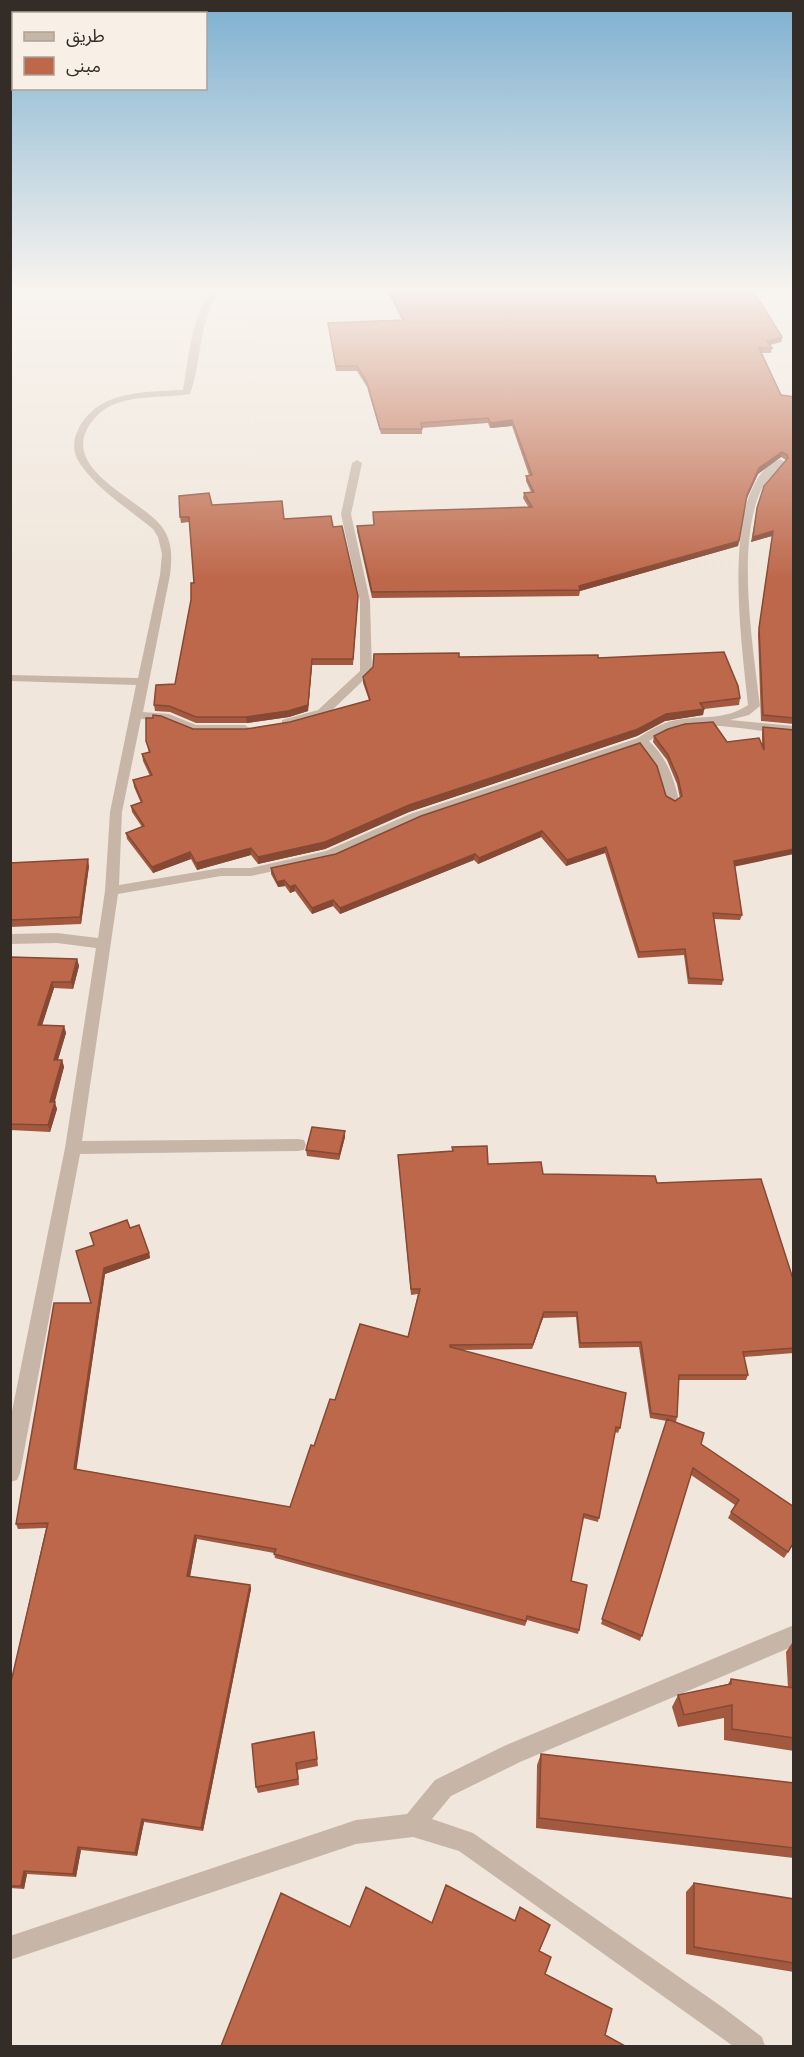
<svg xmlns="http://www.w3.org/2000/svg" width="804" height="2057" font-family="'Noto Sans','Noto Sans Arabic',sans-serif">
<rect width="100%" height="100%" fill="#f0e6db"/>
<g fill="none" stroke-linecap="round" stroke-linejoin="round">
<path fill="#c7b6a8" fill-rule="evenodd" d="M213,290h8c-24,31 -18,69 -31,104 -24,4 -49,1 -73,9 -13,5 -23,13 -30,26 -22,43 55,71 75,98 11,15 10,31 8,48l-27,137 26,2 27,11h49l6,4 -6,4h-51l-31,-13 -22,-1 -19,93 -3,73 102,-17h30l75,-17 84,-37 228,-76c12,-8 23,-15 38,-18 26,-5 48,1 72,-15 -5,-53 -31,-221 32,-246l5,3c-8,9 -18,17 -24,28 -25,55 -8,156 -1,216l-11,9 -19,5 64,6v8c-49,-2 -101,-22 -145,7 18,17 25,37 30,60l-6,4 -6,-4c-5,-22 -11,-40 -27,-55l-220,74 -85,38 -84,18h-30l-103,18 -36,247 216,-2 6,1 2,5 -2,5 -6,1 -218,3 -60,319 -3,7 -7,2v-61l55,-273 31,-200 -39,-5 -47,1v-10l47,-1 41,5 7,-47 5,-79 26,-127 -126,-4v-6l128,3 22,-103 2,-21 -4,-17 -5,-8c-24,-20 -54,-38 -72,-64 -8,-10 -9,-24 -3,-35 19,-40 67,-38 105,-40 6,-33 8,-74 30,-100z
M357,460l5,3 -11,51 19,87 2,71 -46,44 -40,11 -4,-1v-6l36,-10 42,-39v-70l-19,-87 11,-51z
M794,1625v21l-274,116 -69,34 -19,23 41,14 252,176 37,28 3,9h-32l-274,-195 -46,-14 -57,7 -346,116v-24l346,-116 51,-6 28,-34 69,-34z"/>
</g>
<path fill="#a35940" d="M387,290h366l29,47 -1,5 -11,3 2,3 -1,5h-9l19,42 13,2v327l-33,-3 -3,-87 14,-98 -21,6 6,-34 29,-48 -5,-3 -23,17 -12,26 -8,46 -158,45 -1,5 -207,2 -15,-67v-5l17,-1 155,-17 -6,-10 1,-5 7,-1 -5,-11v-5l3,-1 -17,-49 -22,2 -2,-5 -66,5v6h-41l-14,-47 -10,-16h-21l-8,-48 74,-3z
M212,505l72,14 49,8 25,74 -5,64h-41l-4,46 -19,6 -42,6h-51l-26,-11 -15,-1 -1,-6 21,-21 19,-101 -5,-61 -8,1 -1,-6z
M459,657l139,1 142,40 -1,7 -35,4 -1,6 -38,6 -28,15 -228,76 -84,37 -67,15 -7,-9 -54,15 -6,-11 -38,14 -26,-34 -1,-6 16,-6 -10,-15 -1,-6 10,-3 -7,-16 -1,-7 17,-4 -7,-15 -1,-7 7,-1 -3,-12 47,-12h53l44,-7 79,-22 -6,-17v-6z
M763,727l31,3 -59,136 7,49 -2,5 -26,-1 9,61 -1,5 -34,-1 -4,-29 -46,3 -33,-105 -39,13 -25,-29 -63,27 -4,-4 -134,54 -7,-8 -21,8 -17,-23 -5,2 -5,-7 -7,1 -7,-13v-6l395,-72 9,5 5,-3 -3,-14 -10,-24 -14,-18 1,-6 73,6 35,4v-13z
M10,863l79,3 -8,58 -71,3z
M10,957l67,2 2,7 -6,23 -19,-1 -12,37 22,1 2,7 -8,27h4l2,7 -10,35 3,7 -7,23 -40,-2z
M345,1131v6l-6,23 -32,-4 -1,-6z
M452,1147l36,17 55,10 114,9 137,99v71l-50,4 4,18 -2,5h-67l-2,37 -1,5 25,22 93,99 -10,15 -56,-40 7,-13 -44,-30 -51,166 -39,-17 66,-203 -17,-3 -11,-71 -60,1 -3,-31 -33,1 -11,31 -72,1 160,78 -2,5 -3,-1 -17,90 -15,-4 -12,63 8,49 -1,4 -51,-14 -2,6 -250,-68 -1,-5 -77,-14 -7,38 60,8 1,4 -48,242 -59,-9 -7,34 -56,-6 -5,27 -49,-3 -3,15 -14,-1v-202l36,-158 -28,1 -2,-5 75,-221 3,-58 36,-17 19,25 1,5 -45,16 -29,195 214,38 24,-61 21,-46 73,-63 10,-43 -7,1 -13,-140 54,-4z
M794,1640v111l-70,-11v-22l-46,9 -6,-20 6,-12 50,-11 3,-5 57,9 -2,-36z
M315,1739l3,27 -20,4 1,15 -41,8 -2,-6z
M541,1754l253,29v75l-258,-30 1,-63z
M694,1883l100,16v73l-108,-18v-62z"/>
<path fill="#854934" d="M782,337l-1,5 -15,3 1,-4z
M512,420v6l-22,2 1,-5z
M782,452l-1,5 -23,17 -12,26 1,-5 12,-27z
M773,531l-1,5 -21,6 2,-5z
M739,541l-1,5 -158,45 -1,-5z
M312,659v6l-4,46 -19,6 -42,6 -1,-6z
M704,709l-1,6 -38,6 -28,15 -228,76 -84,37 -67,15v-7l151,-52 257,-91z
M542,831l-1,6 -63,27 1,-6z
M606,847l-1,6 -39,13 1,-6z
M251,848v7l-54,15 -1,-7z
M794,849v5l-61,13 1,-6z
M190,852l1,7 -38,14 -1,-6z
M475,854l-1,6 -134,54v-6z
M88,859l1,7 -8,58 -1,-7z
M284,880l1,6 -7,1 -1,-5z
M295,885v6l-5,2v-6z
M333,900v6l-21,8v-6z
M77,959l2,7 -6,23 -2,-7z
M52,982l2,6 -14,44 -2,-7z
M64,1026l2,7 -10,33 -2,-6z
M62,1060l2,7 -11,42 -3,-7z
M55,1102l2,7 -7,23 -2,-7z
M345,1131v6l-6,23v-6z
M149,1253l1,5 -45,16 -29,199 -2,-4 30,-201z
M544,1312l-1,6 -11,31 1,-5z
M195,1535l2,4 -8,42 -2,-5z
M250,1585l1,4 -48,242 -2,-3z
M142,1819l2,3 -7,34 -2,-3z
M78,1847l3,3 -5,27 -3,-3z
M24,1871l3,3 -3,15 -3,-3z"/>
<path fill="#be684b" stroke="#854934" stroke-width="1.5" d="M389,290h364l29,47 -15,4 5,7h-13l22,47 13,2v321l-31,-3 -4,-87 14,-97 -20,6 4,-29 7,-22 24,-28 -1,-3 -5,-3 -23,16 -12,27 -8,46 -160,45 1,4 -208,2 -15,-66 17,-1 -1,-13 159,-5 -8,-14 10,-1 -8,-16 6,-1 -20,-55 -21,3 -3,-5 -67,5 1,6h-42l-13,-47 -10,-16h-21l-8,-43 76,-3z
M209,493l3,12 70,-4 2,18 47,-3 2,11 9,-1 16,70 -5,63h-41l-4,46 -20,6 -42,6h-50l-27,-11 -15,-1 2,-20 19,-1 16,-84v-17h3l-5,-66h-9l-1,-21z
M724,652l14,34 2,12 -40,5 4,6 -38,5 -28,15 -229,76 -84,37 -67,15 -7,-9 -55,15 -6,-11 -38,15 -26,-34 18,-7 -13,-20 11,-4 -9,-22 19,-5 -10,-21 8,-2 -4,-11v-23h7v-3l8,1 32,13h53l44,-7 80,-22 -7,-23 10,-10 1,-13 85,-1v4l139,-2v3z
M713,722l14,20 32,-4 5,12 -1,-23 31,3v119l-60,12 8,54 -29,-2 10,67 -34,-2 -4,-29 -46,3 -33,-105 -39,13 -25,-29 -63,27 -4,-4 -135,54 -7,-8 -21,8 -17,-23 -5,2 -6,-7 -7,2 -6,-14 65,-14 85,-38 219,-73 17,23 9,30 9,5 7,-5 -4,-18 -10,-23 -14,-19 14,-7 17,-5z
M88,859l-8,58 -70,3v-57z
M10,957l67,2 -6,23h-19l-14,43 26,1 -10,34h8l-12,42h5l-7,23 -38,-1z
M312,1127l33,4 -6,23 -33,-4z
M487,1146l1,18 53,-2 2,12 112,2 2,7 104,-4 33,103v66l-51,4 5,23h-69l-2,42 -26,-4 -10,-71 -61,1 -3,-31h-33l-11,32 -83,1v2l176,46 -6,35 -4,-1 -17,91 -15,-4 -13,67 16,4 -8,45 -52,-14 -1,5 -252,-67 2,-5 -81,-14 -8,41 63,9 -49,243 -59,-9 -7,34 -57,-6 -5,27 -49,-3 -3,15h-11v-200l38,-163 -32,1 38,-221h37l-15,-52 18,-6 -4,-12 37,-13 3,8 9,-3 10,28 -45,15 -30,201 216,38 21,-62 3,1 16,-47 5,1 25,-76 48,13 12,-48h-9l-13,-134 55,-4 -1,-4z
M667,1419l37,14 -3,11 93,63v35l-6,10 -57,-40 8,-12 -46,-32 -51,168 -40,-17z
M731,1679l63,9v50l-62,-9v-24l-48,10 -6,-20 53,-11z
M314,1732l3,27 -21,4 2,16 -42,8 -4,-43z
M541,1754l253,29v65l-255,-30z
M694,1883l100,16v64l-100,-16z
M446,1885l69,36 5,-14 30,18 -11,26 12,6 -6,17 67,35 -7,26 20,11h-404l60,-153 69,34 16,-40 66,36z"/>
<linearGradient id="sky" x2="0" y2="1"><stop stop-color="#7db0d0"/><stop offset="0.5" stop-color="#f8f4ef"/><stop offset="1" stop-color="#f8f4ef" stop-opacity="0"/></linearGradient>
<rect width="804" height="578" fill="url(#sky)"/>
<rect width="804" height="2057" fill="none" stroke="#342c27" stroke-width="24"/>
<rect x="12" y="12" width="195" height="78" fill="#f8f0e7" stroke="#aaa29a" stroke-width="1.5"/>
<rect x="24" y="32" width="30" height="9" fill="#c7b6a8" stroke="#aaa29a" stroke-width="1.5"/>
<text x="66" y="42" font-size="18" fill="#342c27">طريق</text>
<rect x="24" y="57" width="30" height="18" fill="#be684b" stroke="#aaa29a" stroke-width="1.5"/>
<text x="66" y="72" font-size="18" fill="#342c27">مبنى</text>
</svg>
